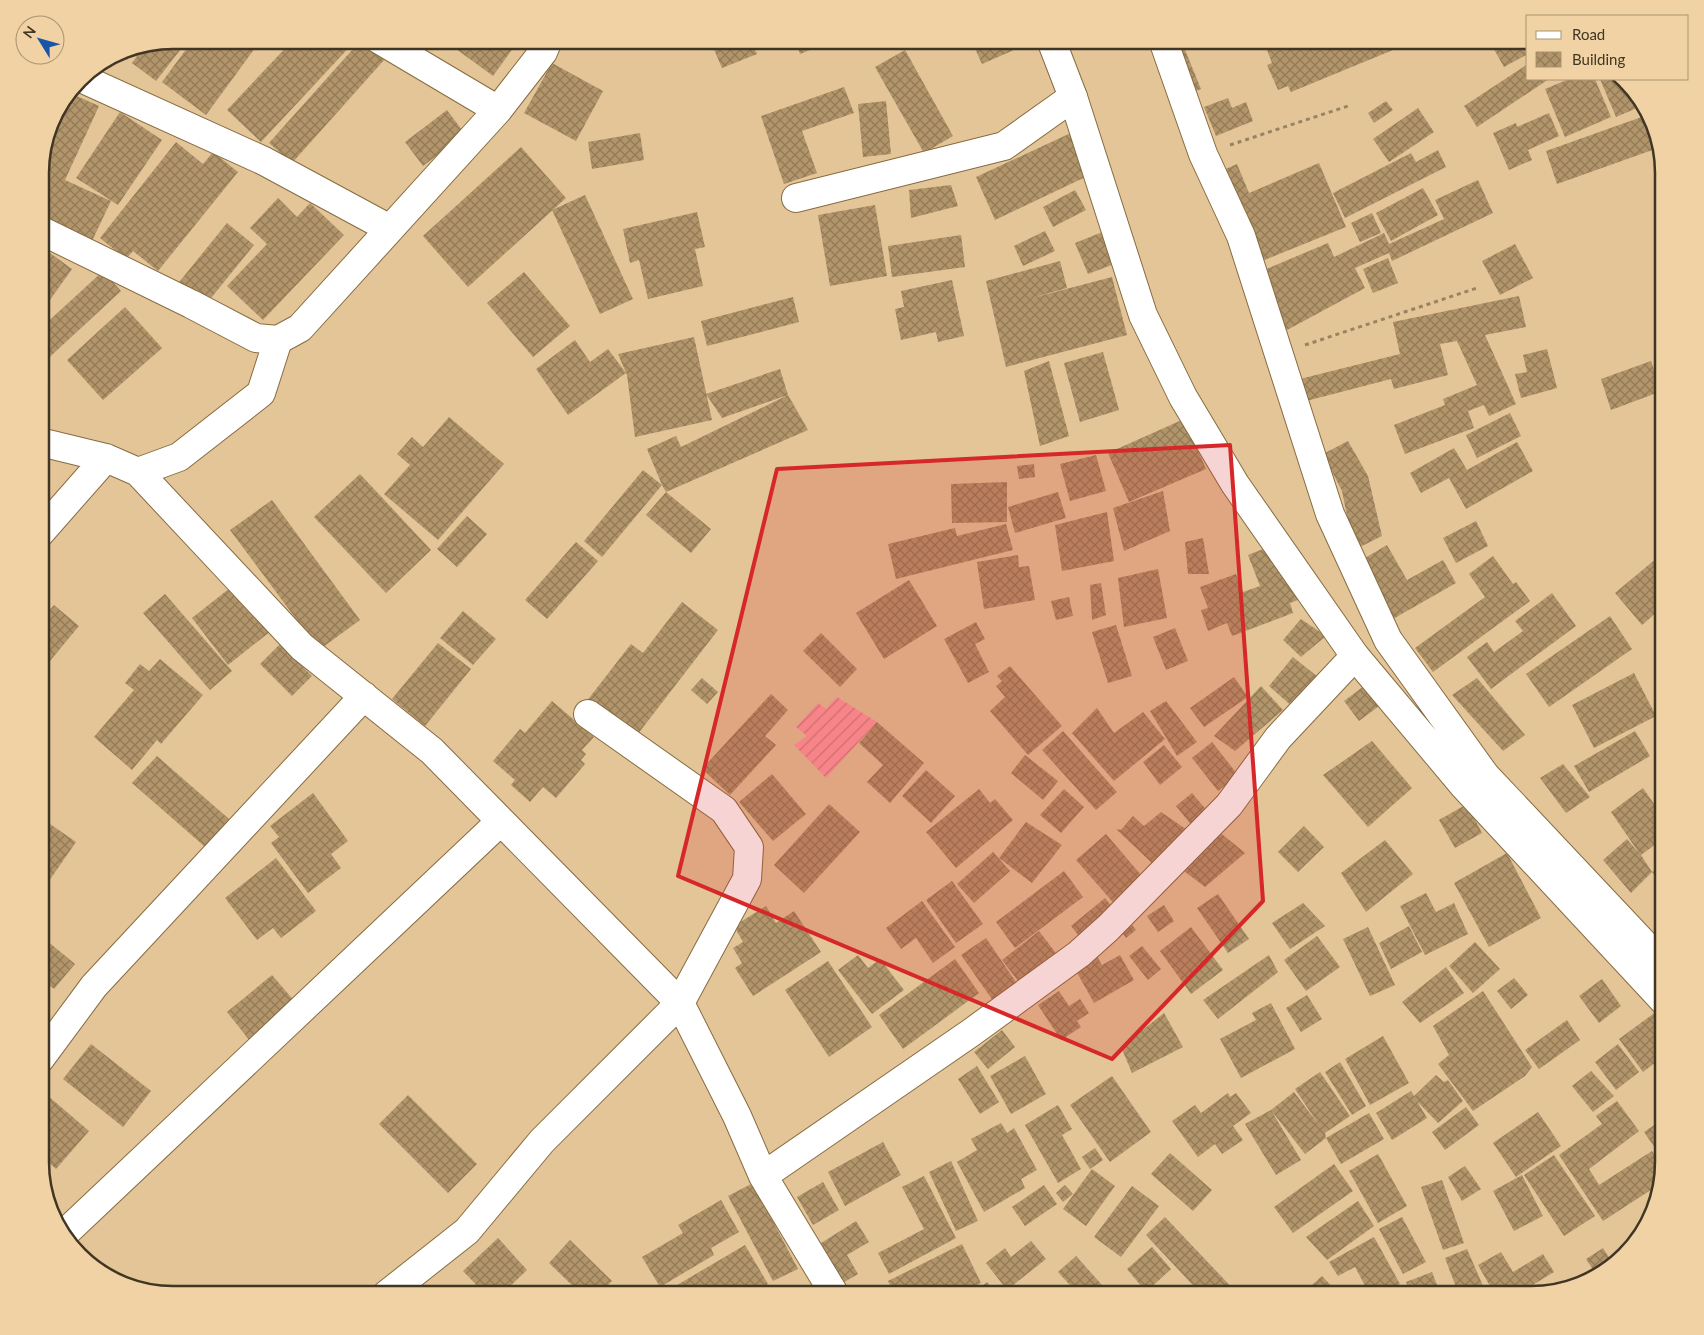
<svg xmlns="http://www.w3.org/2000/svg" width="1704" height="1335" font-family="Lato,sans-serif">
<defs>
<pattern id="garden-furrows" width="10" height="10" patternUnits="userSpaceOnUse" patternTransform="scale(1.25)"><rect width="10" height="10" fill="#fe9ca0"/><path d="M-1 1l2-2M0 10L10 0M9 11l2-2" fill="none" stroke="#cf8082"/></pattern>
<pattern id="building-cross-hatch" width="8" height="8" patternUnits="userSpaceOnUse" patternTransform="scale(1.25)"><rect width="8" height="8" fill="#b2956a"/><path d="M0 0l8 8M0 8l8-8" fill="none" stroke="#927a57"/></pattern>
</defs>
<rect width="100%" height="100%" fill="#e3c598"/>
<path fill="url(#garden-furrows)" d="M837,697l40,25 -51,56 -32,-33 13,-9 -11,-9 22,-24 8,6z"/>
<path fill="url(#building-cross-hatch)" d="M172,40h16l-32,41 -24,-18 13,-18z
M193,40h68l-55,75 -44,-33z
M293,40h44l2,2 2,-2h15l-95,102 -34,-32z
M361,40l24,19 -93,104 -23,-20z
M428,40h14l-5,6z
M456,40h63l-26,36 -41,-30z
M710,40h56l-13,6 4,8 -35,14z
M781,40h54l-35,14 -5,-14 -14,6z
M971,40h66l-55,24z
M1167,40h29l-13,5 18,44 -15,6z
M1263,40h126l4,10 -102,42 -3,-6 -10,4 -11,-25 5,-2z
M1499,40h29v14l-24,13 -13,-23z
M137,47l-10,13 -10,-7 5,-3z
M905,50l48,86 -29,17 -49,-86z
M552,63l51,28 -27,50 -52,-28z
M1528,64v15h21l-72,48 -13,-21z
M1569,79h26l16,38 -46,20 -20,-48z
M1600,79h23l21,26 -28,12z
M844,87l10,26 -52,18 15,42 -33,11 -23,-68z
M70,93l29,13 -34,74 46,21 -19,40 -52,-25v-52l14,-50z
M1228,98l4,10 14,-6 7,19 -37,15 -12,-29z
M886,101l5,53 -28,3 -5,-53z
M1386,101l7,9 -19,13 -6,-10z
M1418,108l16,24 -45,30 -16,-23z
M447,110l18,24 -42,32 -18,-24z
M120,112l42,28 -44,65 -42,-27z
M1549,113l10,23 -31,14 4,10 -23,10 -16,-37 23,-10 1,4z
M1650,114l8,34 -101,36 -11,-33z
M1075,131l19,42 -99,47 -19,-43z
M640,133l4,27 -52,9 -4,-27z
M176,142l27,22 10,-12 25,20 -80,99 -25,-20 -7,8 -26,-21z
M521,147l45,51 -98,89 -45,-51z
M1438,150l8,17 -101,51 -12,-25 78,-40 5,9z
M1319,163l27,64 -89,36 -38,-91 18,-8 12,29z
M1478,180l15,33 -101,48 -3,-8 -34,15 10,20 -78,42 -9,-18 -14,-42 64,-27 6,14 50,-24 5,11 55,-25 -9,-19z
M951,185l7,21 -47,12 -2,-28z
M1423,188l15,27 -47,26 -15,-28z
M1075,190l11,20 -33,17 -10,-20z
M585,195l48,104 -33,15 -48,-104z
M278,198l19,19 13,-14 34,32 -81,85 -36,-34 40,-42 -17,-16z
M875,205l12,71 -57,10 -12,-71z
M697,212l8,35 -10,2 8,37 -55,13 -9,-39 -9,3 -7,-34z
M1372,213l9,20 -21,9 -9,-19z
M227,223l27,22 -51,63 -27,-22z
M1045,231l10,20 -32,15 -9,-20z
M1105,231l12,32 -29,11 -13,-31z
M961,235l4,32 -73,10 -4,-31z
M1515,244l18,34 -33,17 -18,-34z
M50,253l22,16 -32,45v-47z
M1388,258l10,25 -25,10 -10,-24z
M1060,261l7,27 -39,11 84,-22 15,58 -121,32 -20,-86z
M103,271l18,20 -81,75v-37z
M524,272l46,54 -37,31 -46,-54z
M952,280l12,56 -26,6 -2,-10 -35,8 -6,-31 9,-2 -3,-16z
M1519,296l7,31 -41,8 31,69 -27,12 -5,-11 -16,6 6,17 -69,26 -11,-29 51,-20 -2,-6 34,-14 -20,-44 -17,3 8,31 -54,14 -3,-10 -85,22 -6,-22 100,-25 -7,-32z
M793,297l6,25 -92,24 -6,-25z
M125,307l37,41 -59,52 -36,-40z
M694,337l18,83 -77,17 -8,-62 -9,-21z
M575,340l15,22 18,-13 18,24 -58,42 -32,-46z
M1547,349l10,39 -36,10 -6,-24 12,-2 -4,-17z
M1103,352l16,58 -39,12 -16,-59z
M1049,361l20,75 -29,10 -16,-75z
M1651,361l11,30 -51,19 -10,-31z
M780,369l8,26 -66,23 -16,-24z
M788,395l20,35 -142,62 -4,-7 -15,-36 29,-13 5,11z
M1510,413l11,23 -44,22 -11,-23z
M449,417l55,47 -66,76 -54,-46 26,-29 -13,-11 15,-17 11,10z
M1184,419l22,50 -77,33 -21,-49z
M1348,441l20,35 14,60 -28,14 -12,-59 -19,-37z
M1517,442l16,29 -67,38 -17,-31 -28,15 -11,-20 44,-25 13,22z
M1096,455l10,36 -36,10 -10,-37z
M1034,464l1,13 -16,2 -2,-13z
M643,470l19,15 -60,72 -18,-16z
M360,474l71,76 -45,43 -72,-76z
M1007,482v40l-55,1 -1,-39z
M1163,491l7,40 -46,20 -11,-43z
M666,492l45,37 -20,24 -45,-38z
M1058,492l8,26 -51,15 -7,-26z
M272,500l88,120 -41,30 -89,-120z
M1107,512l7,49 -52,10 -7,-46z
M467,516l20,18 -30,33 -20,-18z
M1664,518v13l-5,-11z
M1476,521l12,25 -32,17 -13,-25z
M1006,524l7,26 -117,29 -8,-35 67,-16 2,8z
M1203,538l6,36h-21l-3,-32z
M576,542l22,19 -51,58 -22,-19z
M1276,544l22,56 -8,3 3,10 -61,23 -5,-13 -19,8 -7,-21 7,-2 -8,-21 36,-13 7,18 17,-6 -12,-31z
M1387,545l20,35 36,-20 13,23 -63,36 -33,-58z
M1664,552v54l-22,19 -27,-32z
M1018,555l1,12 10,-1 6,34 -51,9 -7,-47z
M1493,556l20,28 3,-2 14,19 -97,71 -18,-24 70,-51 -16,-23z
M1158,569l9,49 -43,9 -6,-49z
M909,580l28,46 -53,33 -28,-46z
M1101,583l5,32 -14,5 -2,-35z
M235,584l36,47 -43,34 -36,-47z
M1552,593l24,33 -85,63 -24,-32 20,-15 7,10 29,-21 -8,-10z
M165,594l67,77 -22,19 -67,-77z
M1069,597l4,19 -17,4 -5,-19z
M682,602l36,28 -84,109 -48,-37 45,-58 12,9z
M54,605l25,21 -39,47v-52z
M463,611l33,28 -23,26 -33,-27z
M1610,616l22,33 -83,58 -23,-33z
M1301,619l25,17 -25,21 -18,-17z
M976,622l9,17 -10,5 14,28 -21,11 -24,-44z
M1116,625l16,51 -24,7 -16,-51z
M1175,628l13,33 -22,9 -13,-33z
M821,633l36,36 -17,18 -37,-36z
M438,643l33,26 -46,57 -33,-27z
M280,644l32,32 -20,20 -32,-32z
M1293,657l30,24 -29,27 -25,-22z
M160,659l43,36 -42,49 -4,-4 -25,30 -38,-33 40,-47 -9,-7 15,-19 9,7z
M1010,666l52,60 -34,29 -38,-44 15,-14 -9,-11 6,-5 -5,-5z
M1634,673l22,43 -62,32 -22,-43z
M1234,677l14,20 -44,30 -14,-19z
M702,678l16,14 -11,12 -16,-14z
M1477,678l48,57 -22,16 -51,-56z
M1261,686l22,24 -48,41 -21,-15z
M1364,686l15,20 -20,15 -15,-20z
M771,694l17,16 -23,26 11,9 -46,50 -28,-26z
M552,701l42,36 -12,13 4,4 -5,6 4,4 -29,34 -13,-11 -13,15 -19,-17 4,-5 -22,-19 27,-32 5,4z
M1166,701l31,41 -20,14 -27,-45z
M1097,708l17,25 29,-21 22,27 -51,42 -42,-48z
M1664,714v20l-9,-15z
M877,722l47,41 -34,40 -23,-21 16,-17 -24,-22z
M1063,731l54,61 -21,18 -54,-60z
M1635,731l15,25 -61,36 -15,-26z
M1372,741l40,47 -44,39 -45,-52z
M1212,742l26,33 -20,16 -26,-33z
M1164,745l18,22 -22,18 -17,-23z
M1025,755l33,26 -15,19 -32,-27z
M157,756l80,70 -25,27 -80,-70z
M1563,764l27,33 -24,16 -26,-35z
M926,770l29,26 -24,27 -29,-27z
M772,774l34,40 -33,27 -34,-39z
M1643,788l21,30v20l-23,17 11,17 -21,21 -28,-33 24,-21 12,14 -28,-41z
M979,789l11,14 5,-4 18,21 -57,48 -30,-36z
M1064,789l20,18 -23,26 -21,-18z
M313,793l35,48 -17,13 10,14 -33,25 -37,-50 8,-6 -9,-11z
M1192,793l17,20 -16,14 -17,-21z
M829,804l31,28 -56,61 -30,-28z
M1467,804l15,29 -27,15 -16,-28z
M1161,812l29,20 -22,14 -14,19 -38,-36 5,1 12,-14 11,10z
M40,817l36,25 -36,52z
M1026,822l36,23 -30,38 -33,-25z
M1304,826l20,21 -26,25 -20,-20z
M1217,830l28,23 -40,34 -25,-19z
M1106,834l41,48 -29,26 -42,-48z
M1385,840l28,34 -47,38 -25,-39z
M993,852l17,19 -36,32 -17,-19z
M1507,853l34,65 -52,29 -35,-64z
M276,858l40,53 -35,27 -8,-10 -16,12 -32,-42z
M1664,862v24l-12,-14z
M1064,871l19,26 -68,51 -19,-26z
M952,881l31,43 -27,19 -30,-43z
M1426,893l10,19 18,-9 14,31 -43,21 -25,-49z
M1218,894l31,45 -21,14 -31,-45z
M1105,898l11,14 -34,28 -11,-14z
M922,901l33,46 -22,16 -17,-25 -15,11 -15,-21z
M1303,903l22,23 -35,23 -18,-26z
M1164,905l10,16 -16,11 -11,-16z
M766,906l10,17 18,-12 27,41 -68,44 -18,-28 7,-5 -9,-15 10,-6 -9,-16z
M1127,918l9,12 -10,8 -9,-13z
M1409,926l13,26 -31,17 -12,-26z
M1191,927l32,43 -32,24 -31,-43z
M1368,927l27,58 -25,11 -27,-57z
M1039,931l23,30 -19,15 -7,-9 -18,14 -16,-21z
M40,935l35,29 -21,25 -14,-11z
M1317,936l23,31 -34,24 -22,-31z
M986,938l34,50 -24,17 -35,-50z
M1475,942l25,27 -27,24 -24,-27z
M1142,946l19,23 -13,11 -19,-24z
M858,955l10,13 12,-9 24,31 -32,24 -34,-44z
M1120,955l14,25 -40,23 -19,-34 22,-13 5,9z
M1269,955l9,17 -60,47 -15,-19z
M955,959l24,34 -76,56 -24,-34z
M828,961l44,66 -43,30 -44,-67z
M1446,967l18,26 -44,30 -18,-21z
M272,975l24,28 -46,38 -23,-29z
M1514,978l14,17 -17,14 -14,-18z
M1602,979l19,27 -22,17 -20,-27z
M1059,991l10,15 11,-7 9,14 -12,8 4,6 -20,13 -23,-35z
M1483,991l49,76 -7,9 -52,35 -35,-47 11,-9 -16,-29z
M1307,995l15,24 -21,13 -15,-24z
M1271,1003l24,46 -54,29 -21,-39 36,-19 -4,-7z
M1657,1011l7,9v36l-21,16 -24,-33z
M1164,1013l19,34 -51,26 -11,-26z
M1567,1020l13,20 -41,29 -14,-19z
M1002,1030l13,17 -27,22 -14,-17z
M1383,1036l26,47 -39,22 -25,-46z
M91,1044l60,47 -28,36 -60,-48z
M1618,1044l21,28 -23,18 -21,-28z
M1025,1056l21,38 -35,20 -21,-38z
M1340,1062l26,44 -14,9 -27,-43z
M977,1066l22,36 -19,12 -22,-35z
M1591,1071l23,25 -21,16 -21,-26z
M1320,1072l30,44 -25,17 1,5 -21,16 -34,-44 23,-18 25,33 -24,-36z
M1436,1075l8,7 4,-2 15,21 -25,22 -25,-26z
M1112,1076l39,56 -41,30 -40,-57z
M40,1089l49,42 -33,38 -16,-14z
M1411,1091l16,27 -35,22 -16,-27z
M1228,1093l2,4 6,-4 15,20 -18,13 10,14 -21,14 -7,-10 -17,13 -26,-36 23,-16 6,8z
M408,1095l69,69 -29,29 -69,-69z
M1617,1101l22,30 -50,38 10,16 53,-34 11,18 -3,15 -57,37 -44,-66 43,-31 -6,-8z
M1058,1105l14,24 -10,6 19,34 -23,14 -33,-58z
M1466,1107l13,18 -34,25 -13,-18z
M1271,1110l30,50 -25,15 -31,-51z
M1538,1112l23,34 -45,31 -23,-34z
M1369,1113l15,26 -43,25 -15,-26z
M1664,1118v43l-20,-29z
M1001,1123l6,10 7,-5 23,42 -16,9 4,9 -41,24 -27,-50 20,-12 -6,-11z
M883,1142l18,33 -56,31 -17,-34z
M1095,1148l8,12 -13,9 -8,-12z
M1170,1153l42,37 -19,21 -42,-37z
M1378,1154l29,52 -29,17 -29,-52z
M1554,1155l41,61 -31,20 -40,-61z
M951,1161l27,60 -22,10 -27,-59z
M1334,1164l19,27 -60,42 -19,-26z
M1465,1166l16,23 -19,12 -14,-24z
M1092,1169l23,17 -29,40 -23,-17z
M1522,1175l21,41 -29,15 -21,-40z
M924,1176l32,62 -67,36 -11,-21 46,-24 -22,-42z
M1442,1180l22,63 -21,7 -22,-63z
M823,1182l16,28 -26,15 -16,-28z
M753,1183l45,86 -25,12 -45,-85z
M1044,1185l13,19 -32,22 -13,-19z
M1065,1185l8,9 -10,8 -7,-9z
M1132,1186l27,20 -38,51 -27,-20z
M721,1200l18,32 -28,16 3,7 -54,32 -18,-30 41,-24 -5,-8z
M1358,1201l16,25 -47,34 -21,-23z
M1165,1217l74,78h-37l-56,-60z
M1402,1217l24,45 -23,12 -24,-45z
M856,1221l13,21 -22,13 11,19 -17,10 -23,-39z
M1374,1237l26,47 -19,11h-11l-15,-28 -17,9 -9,-14z
M498,1238l29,32 -26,25h-15l-23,-24z
M570,1240l42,41 -14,14h-16l-33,-32z
M1031,1241l15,18 -39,31 -21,-27 19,-15 6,9z
M1636,1241l-5,9 -34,26 -11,-17 17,-11 7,11z
M962,1244l19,39 -24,12h-62l-7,-14z
M745,1245l23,39 -18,11h-81l-2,-4z
M1152,1247l19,22 -25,23 -19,-23z
M1467,1249l20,46h-28l-14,-37z
M1501,1252l12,20 30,-18 11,18 -38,23h-21l-17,-30z
M1076,1256l35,39h-32l-21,-23z
M1432,1272l9,23h-30l-5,-13z
M1322,1276l18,19h-39z
M987,1282l11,13h-26z
M627,1289l7,6h-13z"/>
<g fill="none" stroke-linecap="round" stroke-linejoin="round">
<defs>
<path id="street" d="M380,40l118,70
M81,78l183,83 126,68
M796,198l208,-52 69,-49
M40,230l151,74 65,34 22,2 22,-12 198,-218 45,-58 5,-12
M40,442l66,16 32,14 164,175 130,104 248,252 57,113 26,60 72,119
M138,472l41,-15 82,-64 17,-53
M40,533l66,-75
M40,1059l54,-73 270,-290
M763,1176l209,-144 107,-78 29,-26 121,-123 49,-67 77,-82
M64,1234l437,-413
M386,1295l81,-64 75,-90 138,-138 67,-124 2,-32 -25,-37 -136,-96"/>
<path id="secondary" d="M1051,40l22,57 70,218 40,82 52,87 120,172 109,130 200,215
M1163,40l40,114 38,82 89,278 58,126 97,135 179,190"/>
</defs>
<use href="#street" stroke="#876c41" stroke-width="30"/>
<use href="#secondary" stroke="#876c41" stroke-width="30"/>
<path stroke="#988362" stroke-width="3" stroke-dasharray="4 4" stroke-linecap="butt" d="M1230,145l121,-40
M1305,345l172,-57"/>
<use href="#street" stroke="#fff" stroke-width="28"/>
<use href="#secondary" stroke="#fff" stroke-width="28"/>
</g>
<path fill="#d62828" fill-opacity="0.2" stroke="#d62828" stroke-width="4" stroke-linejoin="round" d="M1230,445l33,456 -151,158 -434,-183 99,-407z"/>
<path d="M0 0H1704V1335H0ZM173 49H1531A124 124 0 0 1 1655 173V1162A124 124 0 0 1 1531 1286H173A124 124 0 0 1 49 1162V173A124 124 0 0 1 173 49Z" fill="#f0d2a5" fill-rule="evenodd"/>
<path fill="none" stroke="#413523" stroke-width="2.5" d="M173 49H1531A124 124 0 0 1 1655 173V1162A124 124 0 0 1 1531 1286H173A124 124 0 0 1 49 1162V173A124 124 0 0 1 173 49Z"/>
<rect x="1526" y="15" width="162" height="65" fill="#f0d2a5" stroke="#aa9371"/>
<rect x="1536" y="31" width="25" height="8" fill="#ffffff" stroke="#aa9371"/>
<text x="1572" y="40" font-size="15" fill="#413523">Road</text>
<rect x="1536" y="52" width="25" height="15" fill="url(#building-cross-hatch)" stroke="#aa9371"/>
<text x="1572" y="65" font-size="15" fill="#413523">Building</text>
<g transform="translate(40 40) rotate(307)"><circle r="24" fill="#f0d2a5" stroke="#aa9371"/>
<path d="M0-4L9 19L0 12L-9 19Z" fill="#1955a6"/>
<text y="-8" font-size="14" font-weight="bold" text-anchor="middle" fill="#413523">N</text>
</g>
</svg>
